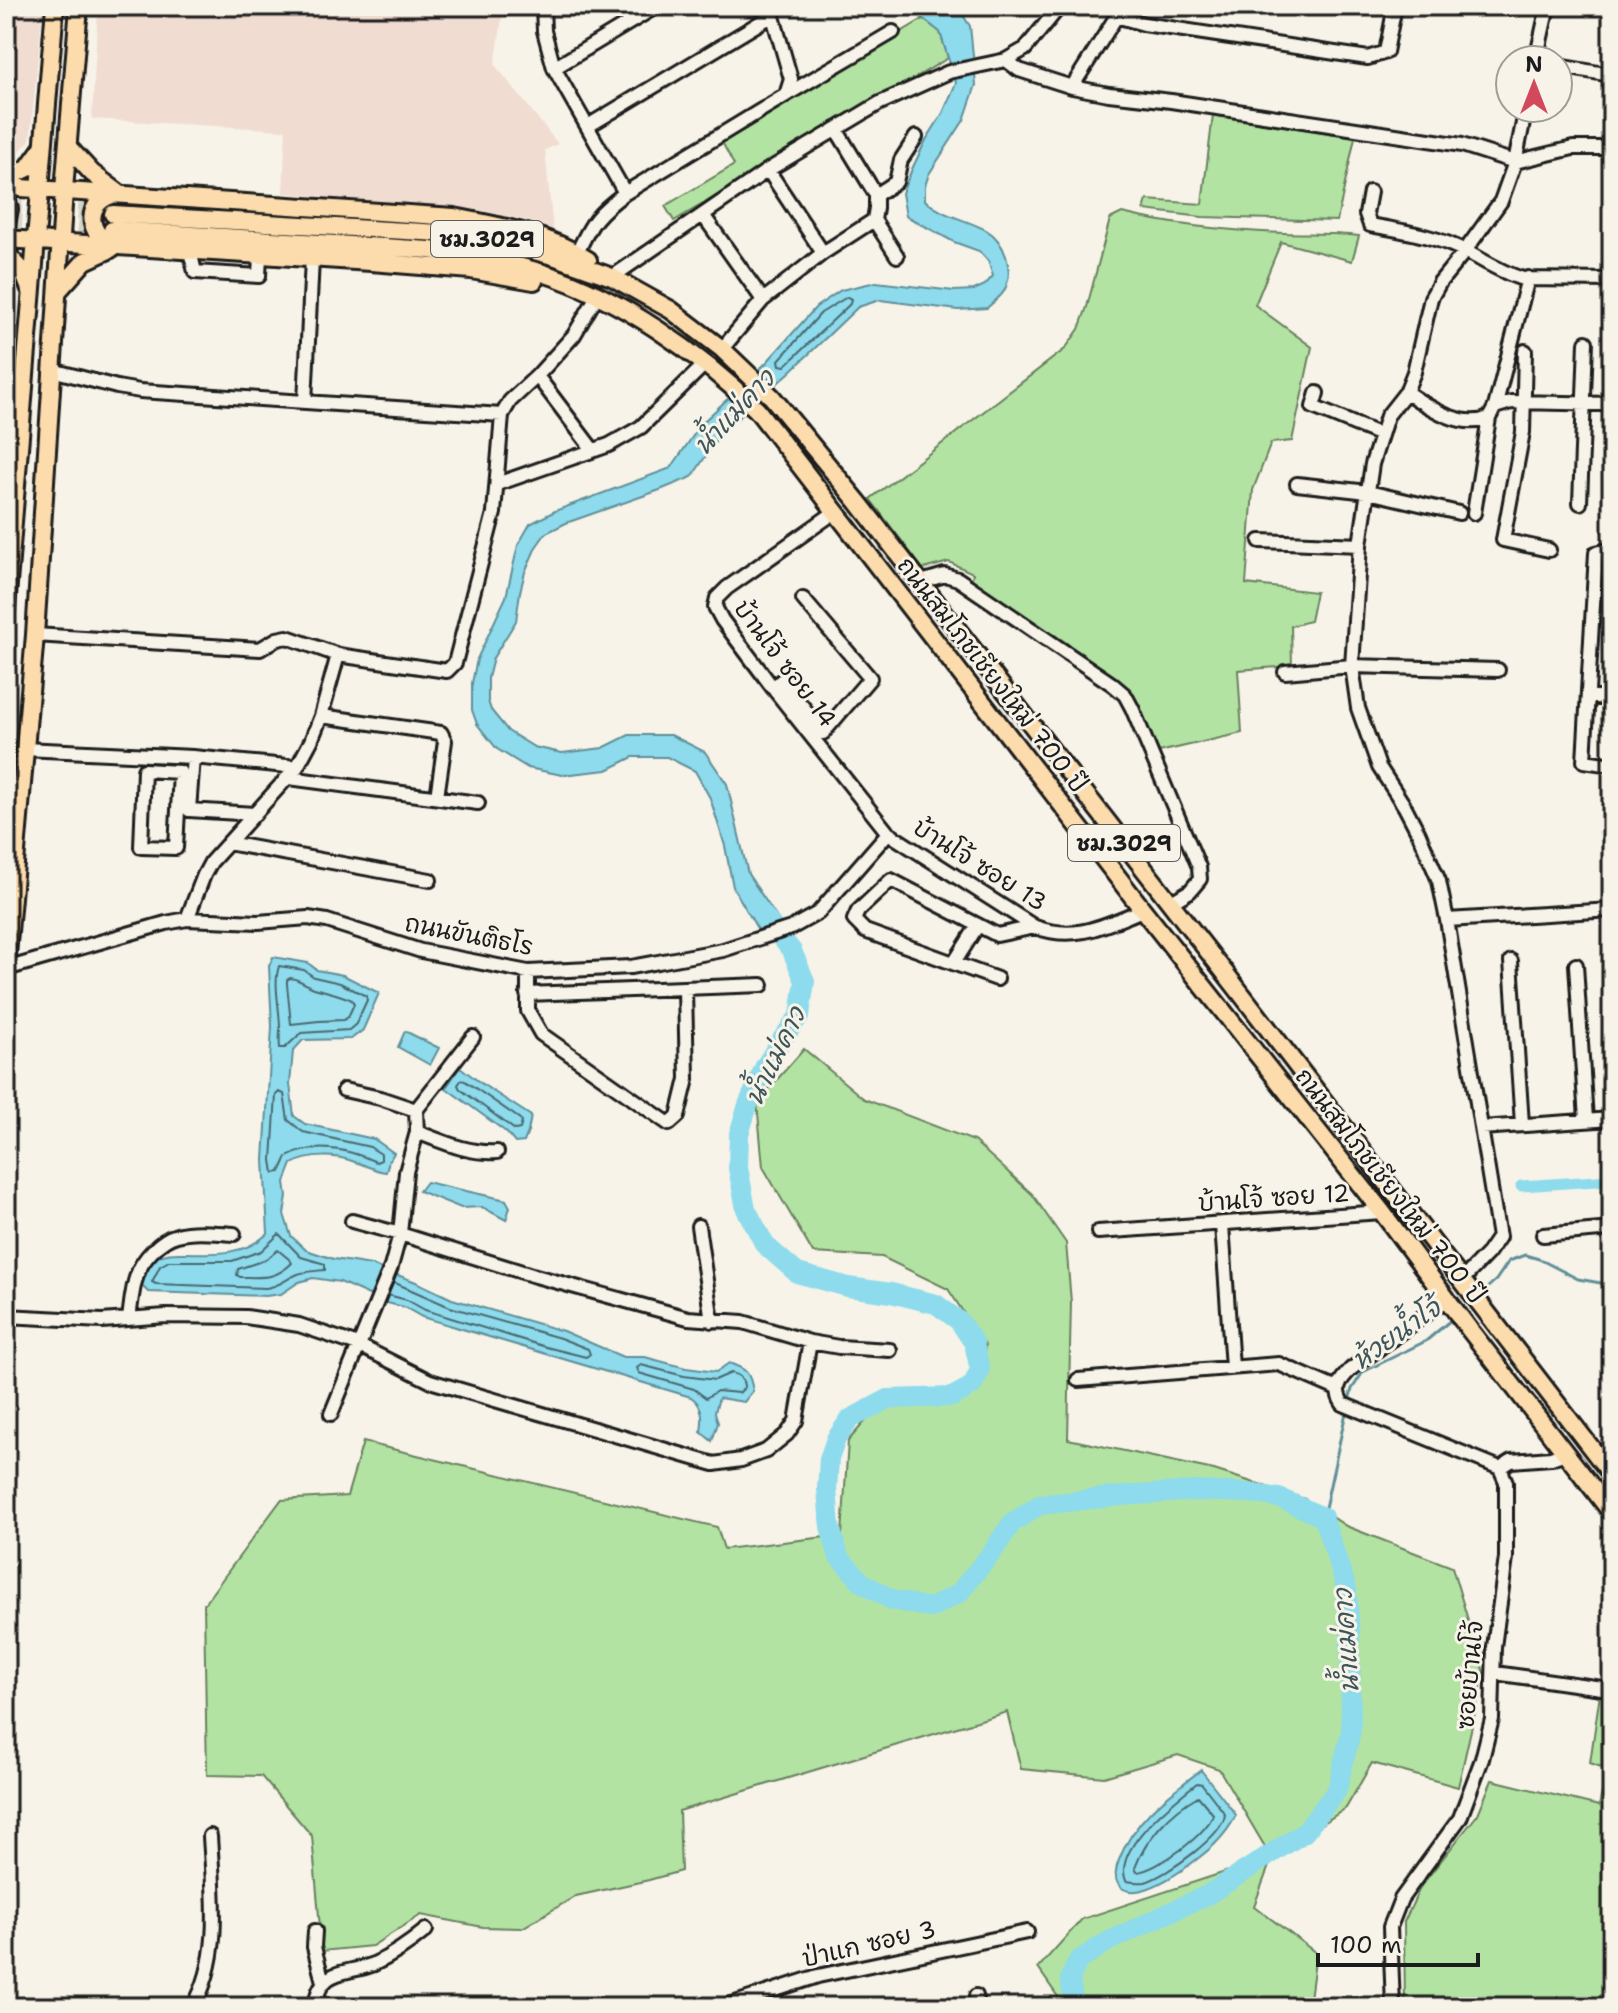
<svg xmlns="http://www.w3.org/2000/svg" width="1618" height="2013" font-family="'Shantell Sans','Playpen Sans Thai',sans-serif">
<rect width="100%" height="100%" fill="#f7f3e8"/>
<filter id="ink" filterUnits="userSpaceOnUse"><feTurbulence type="fractalNoise" baseFrequency=".0125" numOctaves="2"/><feDisplacementMap in="SourceGraphic" scale="16" xChannelSelector="R" yChannelSelector="G"/><feConvolveMatrix kernelMatrix="1 2 1 2 8 2 1 2 1" color-interpolation-filters="sRGB"/></filter>
<g filter="url(#ink)">
<path fill="#f0dcd0" d="M6,6h37l-13,134 -17,18 -7,2z
M98,6h406l-9,59 63,79 -13,6 8,81 -24,-10 -45,-10 -201,-18 3,-63 -194,-11z"/>
<path fill="#b3e3a2" stroke="#68805f" stroke-width="2" d="M923,19l17,13 8,26 -274,163 -9,-15 69,-41 -13,-25z
M1213,115l142,22 -18,84 -135,-4 -58,-7 3,-10 55,4z
M1122,213c53,13 106,18 162,20 25,1 50,0 75,3l-7,25 -71,-19 -26,63 57,42 -20,94 -21,2 -18,47 -7,94 70,8 -6,29 -19,5 1,40 -54,4 4,63 -83,19 -30,-60 -158,-110 2,-9 -24,-11 -26,7 -53,-70 195,-150 14,-20 8,-22 23,-88z
M804,1049l60,50 110,42 58,53 34,49 5,59 -3,137 146,31 91,29 41,27 106,41 32,106 -26,114 -86,-24 -26,45 -74,50 -18,48 62,47 -7,54h-244l-27,-39 44,-49 189,-62 -52,-88 -41,-14 -74,22 -83,-8 -14,-57 -328,99 2,60 -32,9 -73,16 -54,32 -39,-1 -62,-12 -49,31 -50,5 -10,-115 -51,-60 -54,-1 -3,-171 77,-104 66,-4 16,-54 354,85 7,22 118,-14 6,-94 27,-31 29,-6 52,-2 28,-21 1,-36 -37,-56 -66,-32 -69,-4 -50,-86 -6,-65z
M1600,1693h12v314h-207l-1,-85 17,-36 57,-72 14,-34 107,26 8,-37 -17,-6z"/>
<path fill="#8ddbec" stroke="#608f99" stroke-width="2" d="M907,6h50l13,20 6,59 -12,35 -35,54 -4,12v14c17,16 41,19 61,30 19,11 29,41 18,61 -3,6 -12,12 -17,17l-29,2 -78,-10 -22,7 -69,66 -68,60 -29,44 -32,13 -94,33 -20,10 -10,14 -11,25 -5,20 -4,29 -23,37 -5,20v23l3,9 17,21 26,16 28,6 41,-5 26,-13h42l34,17 22,32 21,90 31,47 -7,5 -14,4 -25,-43 -8,-41 -15,-48 -15,-27 -28,-14h-34l-26,13 -45,5 -34,-7 -31,-19 -20,-25 -5,-14v-27l5,-24 29,-62 12,-52 12,-21 25,-13 116,-43 31,-45 64,-60 50,-56 25,-17 35,-8 78,9 20,-1 11,-5 8,-9 -5,-15 -9,-10 -25,-9 -48,-26 -4,-23 10,-24 14,-29 17,-27 13,-30 -16,-51z
M273,957l35,6 9,7 26,5 36,18 -16,37 -12,9 -48,1 -10,11 -3,33 4,32 11,8 69,15 20,14 -5,8 -3,11c-11,-1 -20,-7 -31,-10 -19,-7 -45,-8 -63,2l-7,18 2,14 -3,18 7,22 15,14 28,9 37,6 45,17 36,17 111,32 60,26h22l41,11 30,4 13,-9c17,6 21,9 24,28l-9,11 -25,-4 -4,14 3,11 -6,18 -11,-9c2,-14 3,-26 -10,-35l-269,-80 -18,-10 -17,-4 -47,-21 -27,-4 -14,4 -18,12 -15,2 -118,-4 -6,-6c3,-10 6,-22 14,-28 10,-6 20,-5 30,-5 30,1 60,2 82,-20l-4,-73 8,-133 -3,-61z
M405,1031l34,17 -9,17 -32,-18z
M460,1067l22,17 49,32 -3,16 -4,10 -9,1 -9,-11 -60,-44z
M426,1182l80,18 4,7 -4,13 -24,-13 -21,1 -42,-17z
M1201,1770l35,45c-5,11 -13,21 -22,30 -14,13 -78,65 -96,39 -4,-6 -2,-17 1,-24 15,-41 48,-64 82,-90z"/>
<g fill="none" stroke-linecap="round" stroke-linejoin="round">
<path stroke="#49686f" stroke-width="2" d="M847,297l4,2 -1,5 -65,62 -5,-1 -1,-5 42,-47z
M279,966l25,4 10,7 26,6 26,13 1,4 -11,24 -7,6 -48,3 -16,15h-5c-1,-7 0,-13 0,-20 0,-20 -7,-44 -1,-62z
M290,978c10,1 15,7 24,10 14,4 25,6 38,12l2,4 -6,13 -4,3 -25,1 -28,3 -4,-40v-4z
M461,1080l4,1 55,38 2,3 -2,7 -5,1 -55,-41 -2,-4z
M279,1092l5,2 4,26 15,12 67,15 11,7v6l-5,2c-27,-13 -62,-20 -89,-5l-7,15 -6,1 -2,-13 4,-65z
M279,1234l22,23 24,7v6c-9,1 -18,1 -27,4 -13,5 -17,12 -32,14l-110,-4 -4,-2 8,-16 9,-5h63l29,-10z
M278,1250l12,10 2,3c-17,17 -30,14 -52,14l-3,-2 1,-6 27,-9z
M388,1295l19,5 18,10 121,37 40,10 4,-3 -2,-5 -28,-11 -110,-31 -57,-25
M641,1365l43,11 31,4 16,-7c9,2 13,6 13,15l-5,5 -22,-2 -11,7 -12,-9 -55,-16 -2,-5z
M1197,1783l5,1 23,30c-1,21 -59,62 -80,68 -6,1 -13,0 -19,-1 -14,-33 49,-81 71,-98z
M1198,1796l15,18c-4,19 -57,57 -76,58l-2,-4c11,-30 35,-56 63,-72z"/>
<path stroke="#608f99" stroke-width="3" d="M1479,1295l17,-15 13,-19 16,-6 14,4 39,20 34,6
M1349,1400l3,-11 11,-17 63,-31 26,-22
M1323,1517l24,-109"/>
<path stroke="#8ddbec" stroke-width="11" d="M1521,1186l91,-6"/>
<path stroke="#8ddbec" stroke-width="20" d="M755,905l37,46 13,30 -5,34 -17,23 -18,28 -17,39 -9,29 -1,34 8,41 19,36 32,28 51,14 43,6 45,11 23,17 15,22 6,27 -8,16 -20,11 -64,2 -38,20 -14,20 -7,20 -2,30 3,38 9,30 24,26 29,17 39,8 28,-15 33,-41 20,-29 27,-18 81,-9 76,-5 54,2 29,5 44,19 24,73 3,46 1,95 -14,59 -32,42 -96,62 -102,48 -29,19 -8,18 3,20 5,8"/>
<path stroke="#d6d3c9" stroke-width="16" stroke-dasharray="16 8" stroke-linecap="butt" d="M6,206l107,8
M6,222l101,8"/>
<defs>
<path id="minor" d="M543,6l1,25 10,37 71,125
M1116,16l28,8 224,34 18,-6 9,-46
M1006,60l13,10 53,17 37,7 62,7 291,44 53,17
M1536,60l12,-54
M1558,66l47,8
M554,68l103,-62
M1072,87l51,-81
M786,95l107,-63
M588,126l185,-111
M1515,162l58,-14h39
M768,170l55,83
M1370,192l-4,22 4,11c33,6 67,11 97,27 19,10 35,21 56,27l89,1
M876,195l20,-13 5,-22 15,-23
M703,215l60,85
M874,220l23,36
M190,251l5,21 64,4 1,-21
M577,253c15,-32 20,-39 48,-60l161,-98 5,-16 -21,-73
M612,277l156,-107 112,-67 69,-31 57,-12 19,-11 35,-43
M722,349l41,-49 60,-47 51,-33 2,-12v-13l-40,-66
M1525,351l-2,81 -20,108 46,10
M52,370l65,17 23,4 362,24
M537,376l56,74
M1406,392c22,15 56,38 83,26l6,-11 33,-129
M1317,393l-4,14 68,28
M305,402l7,-143
M1495,407l16,-5 101,2
M497,484l112,-39 32,-18 65,-64
M1297,484l71,8 91,21
M1580,503l6,-161
M835,512l-108,76 -10,10 -2,9 7,13 51,68 115,145 147,94c42,15 69,-2 108,-17
M1474,513l15,-95
M1260,541l100,4
M1612,549l-16,4 -12,208 28,4
M921,582l24,-7 13,4 154,105 13,11 7,13 67,159 1,12 -10,12 -20,12
M35,635l225,14 17,-10 10,-2 51,18 109,16 8,-8 39,-150 8,-98 8,-14 27,-25 37,-41 23,-39
M1285,672l67,-6 146,4
M773,688l9,-8 41,53 47,-55 -67,-79
M1588,696l24,3
M321,716l120,17 4,8 -8,56
M24,749l169,8 104,10
M193,757l-4,53 66,4
M144,770l36,2 -4,76 -35,-1z
M289,778l189,25
M1608,829l4,23
M228,843l202,37
M187,919l17,-44 7,-13 86,-95 14,-26 10,-25 17,-61
M1447,920l165,-10
M1511,961l11,163
M954,963l24,-38
M1576,965l10,155
M6,969l160,-46 21,-4 71,3 50,-4 19,3 94,30 107,21 103,-5 92,-17 68,-22 27,-15 70,-80
M528,972v39l13,23 128,90 9,-8 9,-37 -2,-90
M997,979l-132,-48 -11,-11 4,-9 33,-31 106,55 38,-8
M527,994l235,-9
M344,1090l36,8 36,12
M1481,1128l131,-9
M417,1132c26,10 52,22 80,20
M352,1221l48,13 132,41 156,43 55,4 67,20 29,5 51,3
M1222,1225l10,142
M698,1226l14,95
M1098,1232l284,-20
M1543,1235l69,-6
M1462,1280l26,-27 11,-16 -52,-317 -8,-39 -20,-47 -14,-27 -26,-40 -21,-59 -6,-42 8,-121 12,-81 15,-48 19,-24 8,-20 17,-74 9,-16 25,-31 36,-50 14,-39 11,-54
M1447,1299l-96,70c-12,12 -18,20 -8,35l157,64
M6,1316l96,5 64,-5 80,1 53,8 59,20 72,36 284,83 27,-4 25,-9 21,-17 9,-13 14,-79
M129,1319c2,-14 3,-31 8,-44 5,-16 24,-36 40,-40 18,-5 39,-2 57,-1
M1078,1380l201,-16 58,25
M331,1414l60,-147 9,-33 6,-62 11,-40 -1,-22 57,-73
M1500,1468l11,-7 40,-3 14,-5
M1495,1673l114,16
M315,1931l-1,16 9,35
M976,1996l2,11
M6,2006l11,1
M193,2007c30,-51 20,-115 17,-171
M315,2007c4,-40 31,-32 59,-43 20,-9 35,-20 52,-34
M723,2007l95,-31 209,-44
M1393,2007l-3,-80 11,-28 59,-81 22,-59 10,-40 2,-72 12,-89v-76l-6,-14"/>
<path id="major" d="M68,147l24,26 28,21
M6,179l22,-11 15,-21
M6,187l448,30c46,9 94,17 134,43
M6,199l3,10 -3,15
M113,214l327,19 61,9 52,14 59,21 59,33 51,39 50,48 86,105 378,485 376,488
M112,230l318,20c38,5 76,12 113,23 78,25 156,80 214,137l386,500 239,302 87,117 143,184
M6,239l365,23 100,8 63,11
M115,246c-30,-11 -31,-46 2,-52
M6,253l17,18 7,18
M58,291l27,-30 26,-12
M6,608l49,-602
M6,966l29,-331 29,-445 15,-184"/>
</defs>
<use href="#minor" stroke="#1c1c1c" stroke-width="18"/>
<use href="#major" stroke="#1c1c1c" stroke-width="22"/>
<use href="#minor" stroke="#f7f3e8" stroke-width="12"/>
<use href="#major" stroke="#fcdcac" stroke-width="16"/>
</g>
</g>
<g text-anchor="middle" stroke-width="6" stroke-linejoin="round" paint-order="stroke">
<g fill="#f7f3e8" stroke="#5e5c59" stroke-width="2">
<rect x="431" y="221" width="112" height="36" rx="6"/>
<rect x="1068" y="825" width="112" height="36" rx="6"/>
</g>
<g font-size="22" font-weight="bold" fill="#1c1c1c">
<text x="487" y="247">ชม.3029</text>
<text x="1124" y="851">ชม.3029</text>
</g>
<g font-size="24" fill="#1c1c1c" stroke="#f7f3e8">
<text transform="translate(785 664) rotate(53)" y="8">บ้านโจ้ ซอย 14</text>
<text transform="translate(992 675) rotate(52)" y="8">ถนนสมโภชเชียงใหม่ 700 ปี</text>
<text transform="translate(980 865) rotate(32)" y="8">บ้านโจ้ ซอย 13</text>
<text transform="translate(469 935) rotate(11)" y="8">ถนนขันติธโร</text>
<text transform="translate(1390 1186) rotate(52)" y="8">ถนนสมโภชเชียงใหม่ 700 ปี</text>
<text transform="translate(1274 1198) rotate(-4)" y="8">บ้านโจ้ ซอย 12</text>
<text transform="translate(1470 1675) rotate(-85)" y="8">ซอยบ้านโจ้</text>
<text transform="translate(869 1944) rotate(-13)" y="8">ป่าแก ซอย 3</text>
</g>
<g font-size="26" font-style="italic" fill="#3e555a" stroke="#f7f3e8">
<text transform="translate(734 412) rotate(-47)" y="9">น้ำแม่คาว</text>
<text transform="translate(775 1056) rotate(-64)" y="9">น้ำแม่คาว</text>
<text transform="translate(1396 1334) rotate(-35)" y="9">ห้วยน้ำโจ้</text>
<text transform="translate(1346 1641) rotate(-94)" y="9">น้ำแม่คาว</text>
</g>
</g>
<rect width="1618" height="2013" fill="none" stroke="#f7f3e8" stroke-width="32"/>
<rect x="16" y="16" width="1586" height="1981" fill="none" stroke="#1c1c1c" stroke-width="3" filter="url(#ink)"/>
<g transform="translate(1534 84)"><circle r="38" fill="#f7f3e8" stroke="#9f9d96" stroke-width="2"/>
<path d="M0-6L14 30L0 20L-14 30Z" fill="#d1495b"/>
<text y="-12" font-size="22" font-weight="bold" text-anchor="middle" fill="#1c1c1c">N</text>
</g>
<path d="M1318 1953v12h160v-12" fill="none" stroke="#1c1c1c" stroke-width="4"/>
<text x="1330" y="1953" font-size="24" fill="#1c1c1c" stroke="#f7f3e8" stroke-width="6" paint-order="stroke">100 m</text>
</svg>
